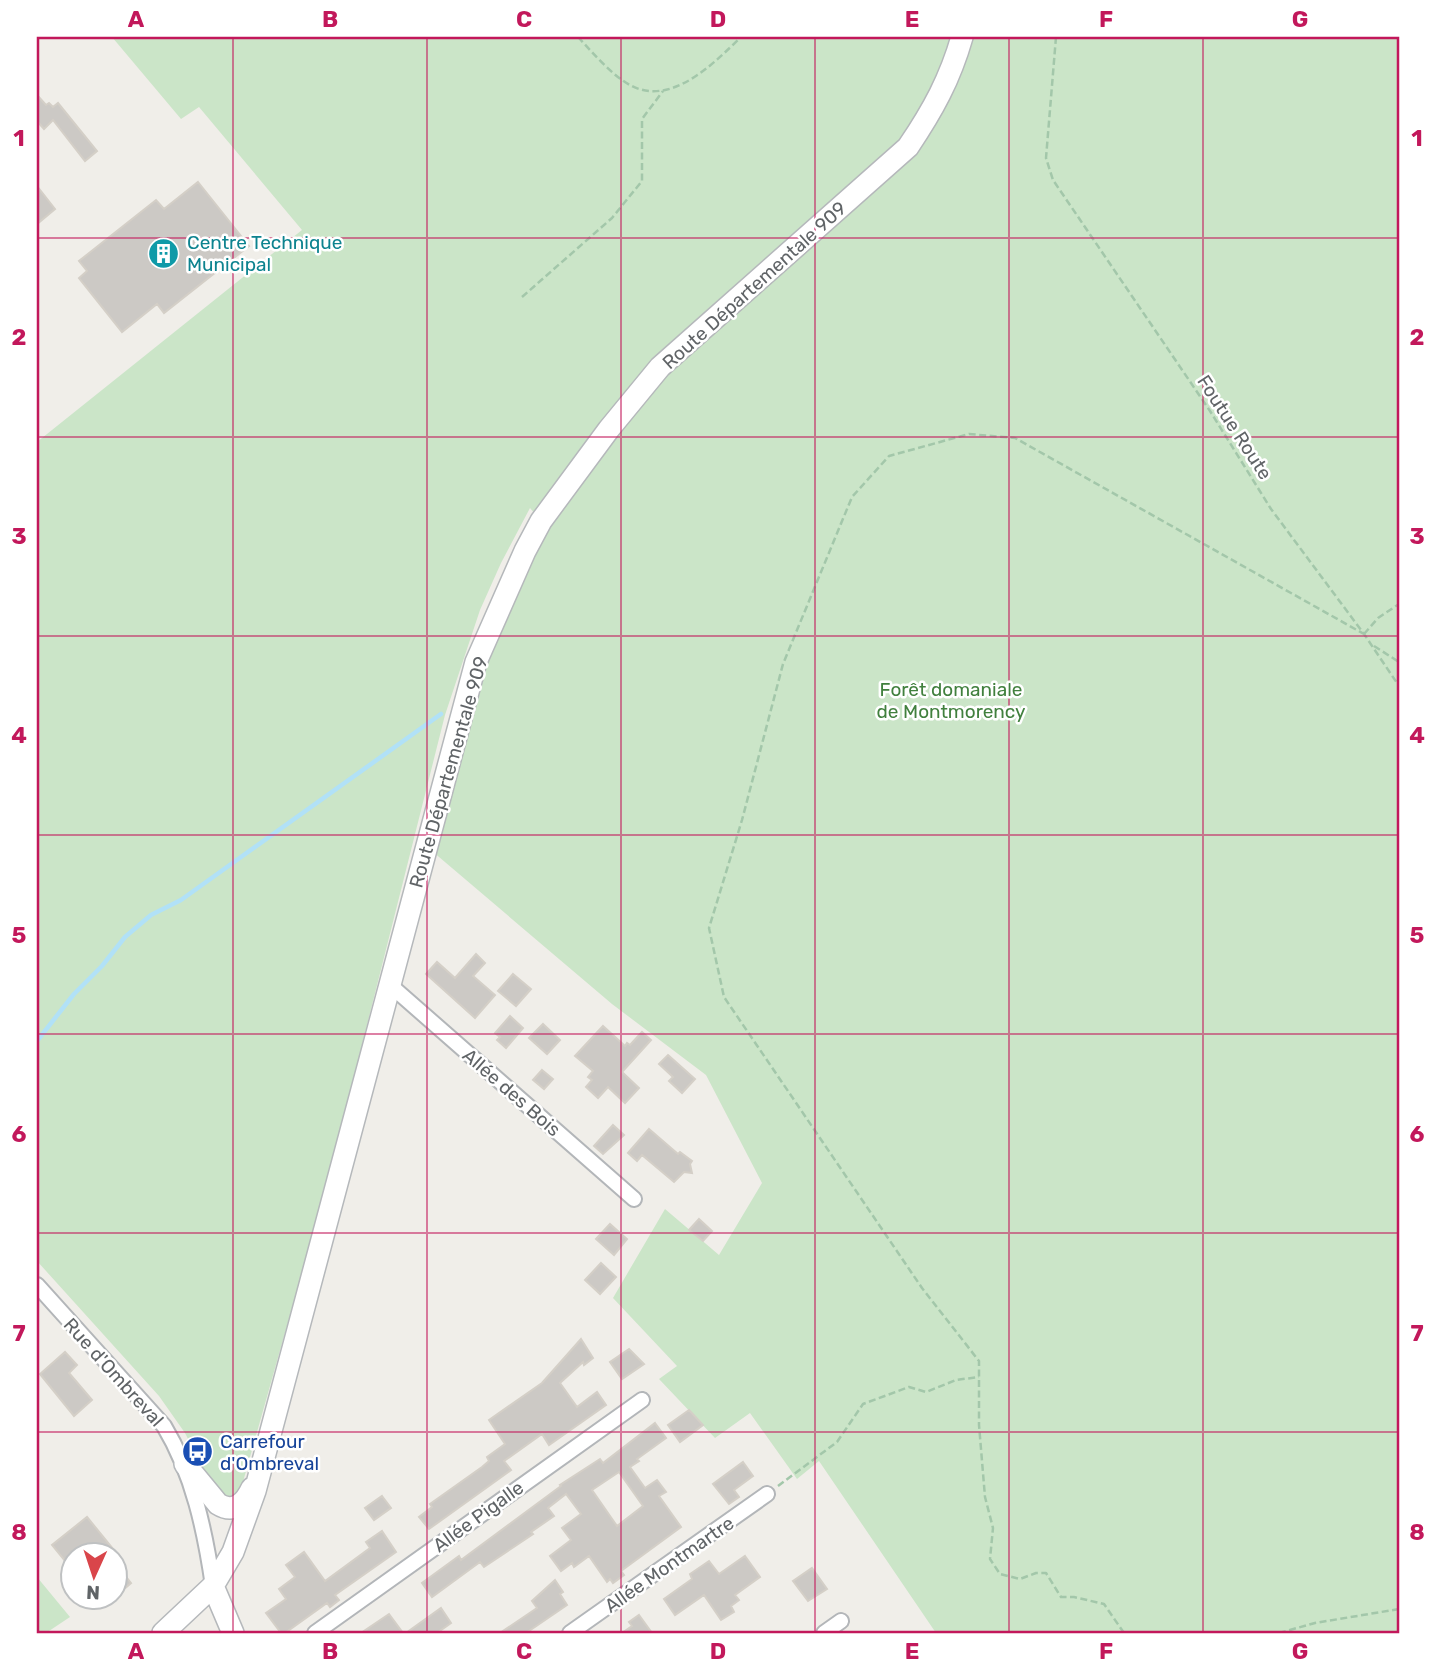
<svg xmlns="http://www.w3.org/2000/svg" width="1436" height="1670" font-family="Rubik,sans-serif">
<rect width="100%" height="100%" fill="#f0eee9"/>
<path fill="#cbe5c8" d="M112,37h1287v1596h-463l-117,-172 -22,18 -47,-66 -35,25 -56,-59 18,-13 -64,-68 52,-89 54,46 43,-72 -56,-108 -94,-71 -193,-164 122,-319 -11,-13 -29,55 -21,47 -35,105 -117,465 -89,316 -10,2 -13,-4 -31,-61 -26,-37 -122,-135v-819l265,-212 -103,-123 -18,12z
M37,1577l33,40 -24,16h-9z"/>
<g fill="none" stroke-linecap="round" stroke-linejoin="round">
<path stroke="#b1e1f7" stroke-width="4.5" d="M37,1041l37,-47 28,-28 23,-29 26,-22 30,-15 260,-186"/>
</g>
<path fill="#ccc9c5" stroke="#d4cfc7" stroke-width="2" fill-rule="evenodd" d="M37,95l9,10 3,-2 4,4 5,-4 39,48 -12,10 -32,-41 -9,9 -7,-8z
M198,182l51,64 -85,67 -7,-9 -35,28 -43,-54 8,-7 -8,-10 77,-61 8,9z
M37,186l18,23 -18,15z
M476,954l9,9 -12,13 22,19 -20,23 -49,-44 11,-12 18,16z
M513,974l18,15 -15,17 -18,-15z
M510,1016l13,12 -17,20 -9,-8 3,-3 -5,-4z
M543,1024l17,16 -13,14 -18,-16z
M603,1026l22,20 2,-3 3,2 12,-13 9,8 -29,32 17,16 -14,15 -17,-16 -10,11 -12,-11 6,-7 -4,-3 5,-6 -18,-15z
M668,1055l27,24 -13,14 -13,-12 4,-4 -14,-13z
M542,1070l11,9 -9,10 -11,-9z
M613,1125l11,10 -21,19 -9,-8z
M649,1129l29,25 2,-2 12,9 -2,3 2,9 -8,-1 -10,10 -32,-27 -5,6 -9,-8z
M699,1219l13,12 -9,10 -14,-11z
M610,1224l17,15 -13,16 -18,-16z
M601,1263l15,14 -16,17 -15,-14z
M581,1339l12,19 -9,7 -1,-3 -23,21 17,24 20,-15 9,13 -57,40 -7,-11 -38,27 7,9 -82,59 -10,-12 13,-10 -2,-3 52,-37 7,-6 -2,-4 18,-13 -16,-24 53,-37z
M629,1349l15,15 -22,15 -12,-17z
M65,1352l12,13 -8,8 23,27 -18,16 -34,-42z
M689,1410l14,15 -23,17 -12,-17z
M655,1423l11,15 -29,21 2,2 -9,6 15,21 12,-8 9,12 -7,4 22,31 -60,44 3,4 -11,8 -3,-4 -3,3 -18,-26 -15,11 -2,-4 -11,8 -11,-15 21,-16 -9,-12 19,-14 -15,-20 -18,14 6,8 -23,16 2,2 -49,33 -4,-5 -48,35 -10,-14 37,-27 2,4 100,-74 -1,-1 40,-26 3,4zM619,1472l24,34 -26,20 -25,-36z
M743,1462l10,14 -19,14 5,7 -10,7 -16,-20z
M382,1496l9,12 -17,12 -9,-12z
M87,1517l31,38h-44v17l-22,-27z
M382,1531l14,21 -61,43 4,5 -9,7 -3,-4 -42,30h-4l-15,-20 20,-14 -7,-10 16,-12 -9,-12 18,-13 21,29 45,-33 -4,-6z
M745,1556l15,21 -25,18 4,5 -8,6 3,6 -13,8 -17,-25 -29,20 -11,-16 28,-20 -2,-5 19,-13 10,13z
M116,1564l15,19 -15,13z
M812,1568l15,21 -19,12 -15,-20z
M555,1580l8,12 -3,2 7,11 -41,28h-26l37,-25 -5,-7z
M441,1608l10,15 -14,10h-31z
M389,1614l14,19h-42z
M639,1615l13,18h-30l10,-7 -3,-4z"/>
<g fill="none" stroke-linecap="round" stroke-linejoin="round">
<defs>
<path id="street" d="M390,985l244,214
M37,1285l127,141c29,48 41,105 49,160
M315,1633l327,-233
M570,1633l197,-139
M824,1633l17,-12"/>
<path id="secondary" d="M185,1464l33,40c16,10 27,-1 34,-16
M213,1586l20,47
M163,1633l50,-47 20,-34 22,-61 221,-829 49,-111 16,-30 68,-92 51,-62 248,-220c25,-37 42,-68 54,-110"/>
</defs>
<use href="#street" stroke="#b3b6b9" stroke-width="18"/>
<use href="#secondary" stroke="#b5b8bb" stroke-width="24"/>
<path stroke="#a3c7aa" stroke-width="2.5" stroke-dasharray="7 3.5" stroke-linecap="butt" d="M578,37c16,17 39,45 61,52 39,12 77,-28 102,-52
M1056,37l-10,121 7,22 157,231 61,98 93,125 35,52
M522,297l90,-79 30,-37v-62l21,-28
M1364,634l14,-16 21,-14
M1374,646l25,16
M778,1486l59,-44 26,-38 46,-17 17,5 30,-12 23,-3
M1124,1633l-20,-29 -30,-7h-13l-15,-24h-10l-16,6 -20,-5 -10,-15 3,-31 -8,-31 -6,-72v-64l-57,-73 -198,-291 -15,-69 33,-108 41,-156 69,-167 37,-41 80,-22 46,4 349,196
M1279,1633l36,-10 84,-14"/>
<use href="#street" stroke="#fff" stroke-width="14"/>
<use href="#secondary" stroke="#fff" stroke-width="21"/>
</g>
<path fill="none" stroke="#c2185b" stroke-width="2" stroke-opacity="0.55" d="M233,37v1596M427,37v1596M621,37v1596M815,37v1596M1009,37v1596M1203,37v1596M37,238h1362M37,437h1362M37,636h1362M37,835h1362M37,1034h1362M37,1233h1362M37,1432h1362"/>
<defs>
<symbol id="building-disc" viewBox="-11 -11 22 22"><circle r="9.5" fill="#0f9aa8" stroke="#fff"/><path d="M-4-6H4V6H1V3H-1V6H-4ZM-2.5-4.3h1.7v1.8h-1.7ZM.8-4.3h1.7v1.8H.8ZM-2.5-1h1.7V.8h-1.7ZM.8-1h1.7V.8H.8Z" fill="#fff"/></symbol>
<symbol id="bus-disc" viewBox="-11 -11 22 22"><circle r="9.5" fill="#1a4fb4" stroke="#fff"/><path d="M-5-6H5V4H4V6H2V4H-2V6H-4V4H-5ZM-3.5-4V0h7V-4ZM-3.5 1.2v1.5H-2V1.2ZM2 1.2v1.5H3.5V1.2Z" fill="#fff"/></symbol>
</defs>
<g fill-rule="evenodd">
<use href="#building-disc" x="146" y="236" width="35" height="35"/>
<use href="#bus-disc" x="180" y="1434" width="35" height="35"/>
</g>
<g text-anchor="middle" stroke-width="5" stroke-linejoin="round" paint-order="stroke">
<g font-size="19" fill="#0d838f" stroke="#fff" text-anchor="start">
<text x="187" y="249">Centre Technique<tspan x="187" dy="22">Municipal</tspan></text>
</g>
<g font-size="19" fill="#606467" stroke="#fff">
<text transform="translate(754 285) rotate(-42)" y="7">Route Départementale 909</text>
<text transform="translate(1235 427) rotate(57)" y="7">Foutue Route</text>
<text transform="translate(448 772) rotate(-74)" y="7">Route Départementale 909</text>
<text transform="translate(512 1092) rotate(41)" y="7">Allée des Bois</text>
<text transform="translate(114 1372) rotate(48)" y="7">Rue d'Ombreval</text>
<text transform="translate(478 1516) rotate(-36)" y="7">Allée Pigalle</text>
<text transform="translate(669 1564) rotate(-35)" y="7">Allée Montmartre</text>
</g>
<g font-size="19" fill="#41803e" stroke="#fff">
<text x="951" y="696">Forêt domaniale<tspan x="951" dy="22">de Montmorency</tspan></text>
</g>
<g font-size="19" fill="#164399" stroke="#fff" text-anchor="start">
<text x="220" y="1448">Carrefour<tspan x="220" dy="22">d'Ombreval</tspan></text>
</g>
</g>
<rect width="1436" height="1670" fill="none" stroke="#ffffff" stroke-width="77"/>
<g transform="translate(94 1576) rotate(183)"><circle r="33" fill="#ffffff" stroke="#bfc1c2" stroke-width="2"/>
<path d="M0-5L12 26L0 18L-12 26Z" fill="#d9454a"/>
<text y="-10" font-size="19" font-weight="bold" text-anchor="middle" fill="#606467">N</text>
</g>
<rect x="38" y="38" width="1360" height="1594" fill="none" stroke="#c2185b" stroke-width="2.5"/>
<g font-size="23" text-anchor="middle" font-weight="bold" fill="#c2185b">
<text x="136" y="27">A</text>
<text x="330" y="27">B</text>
<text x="524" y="27">C</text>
<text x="718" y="27">D</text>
<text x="912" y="27">E</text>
<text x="1106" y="27">F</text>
<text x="1300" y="27">G</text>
<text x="19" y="146">1</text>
<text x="1417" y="146">1</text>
<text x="19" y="345">2</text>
<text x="1417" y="345">2</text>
<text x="19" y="544">3</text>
<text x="1417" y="544">3</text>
<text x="19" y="743">4</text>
<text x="1417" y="743">4</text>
<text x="19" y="943">5</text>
<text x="1417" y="943">5</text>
<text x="19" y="1142">6</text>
<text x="1417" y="1142">6</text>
<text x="19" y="1341">7</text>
<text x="1417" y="1341">7</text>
<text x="19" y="1540">8</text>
<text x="1417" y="1540">8</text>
<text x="136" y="1659">A</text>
<text x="330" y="1659">B</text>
<text x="524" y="1659">C</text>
<text x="718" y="1659">D</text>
<text x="912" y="1659">E</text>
<text x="1106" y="1659">F</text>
<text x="1300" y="1659">G</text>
</g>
</svg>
